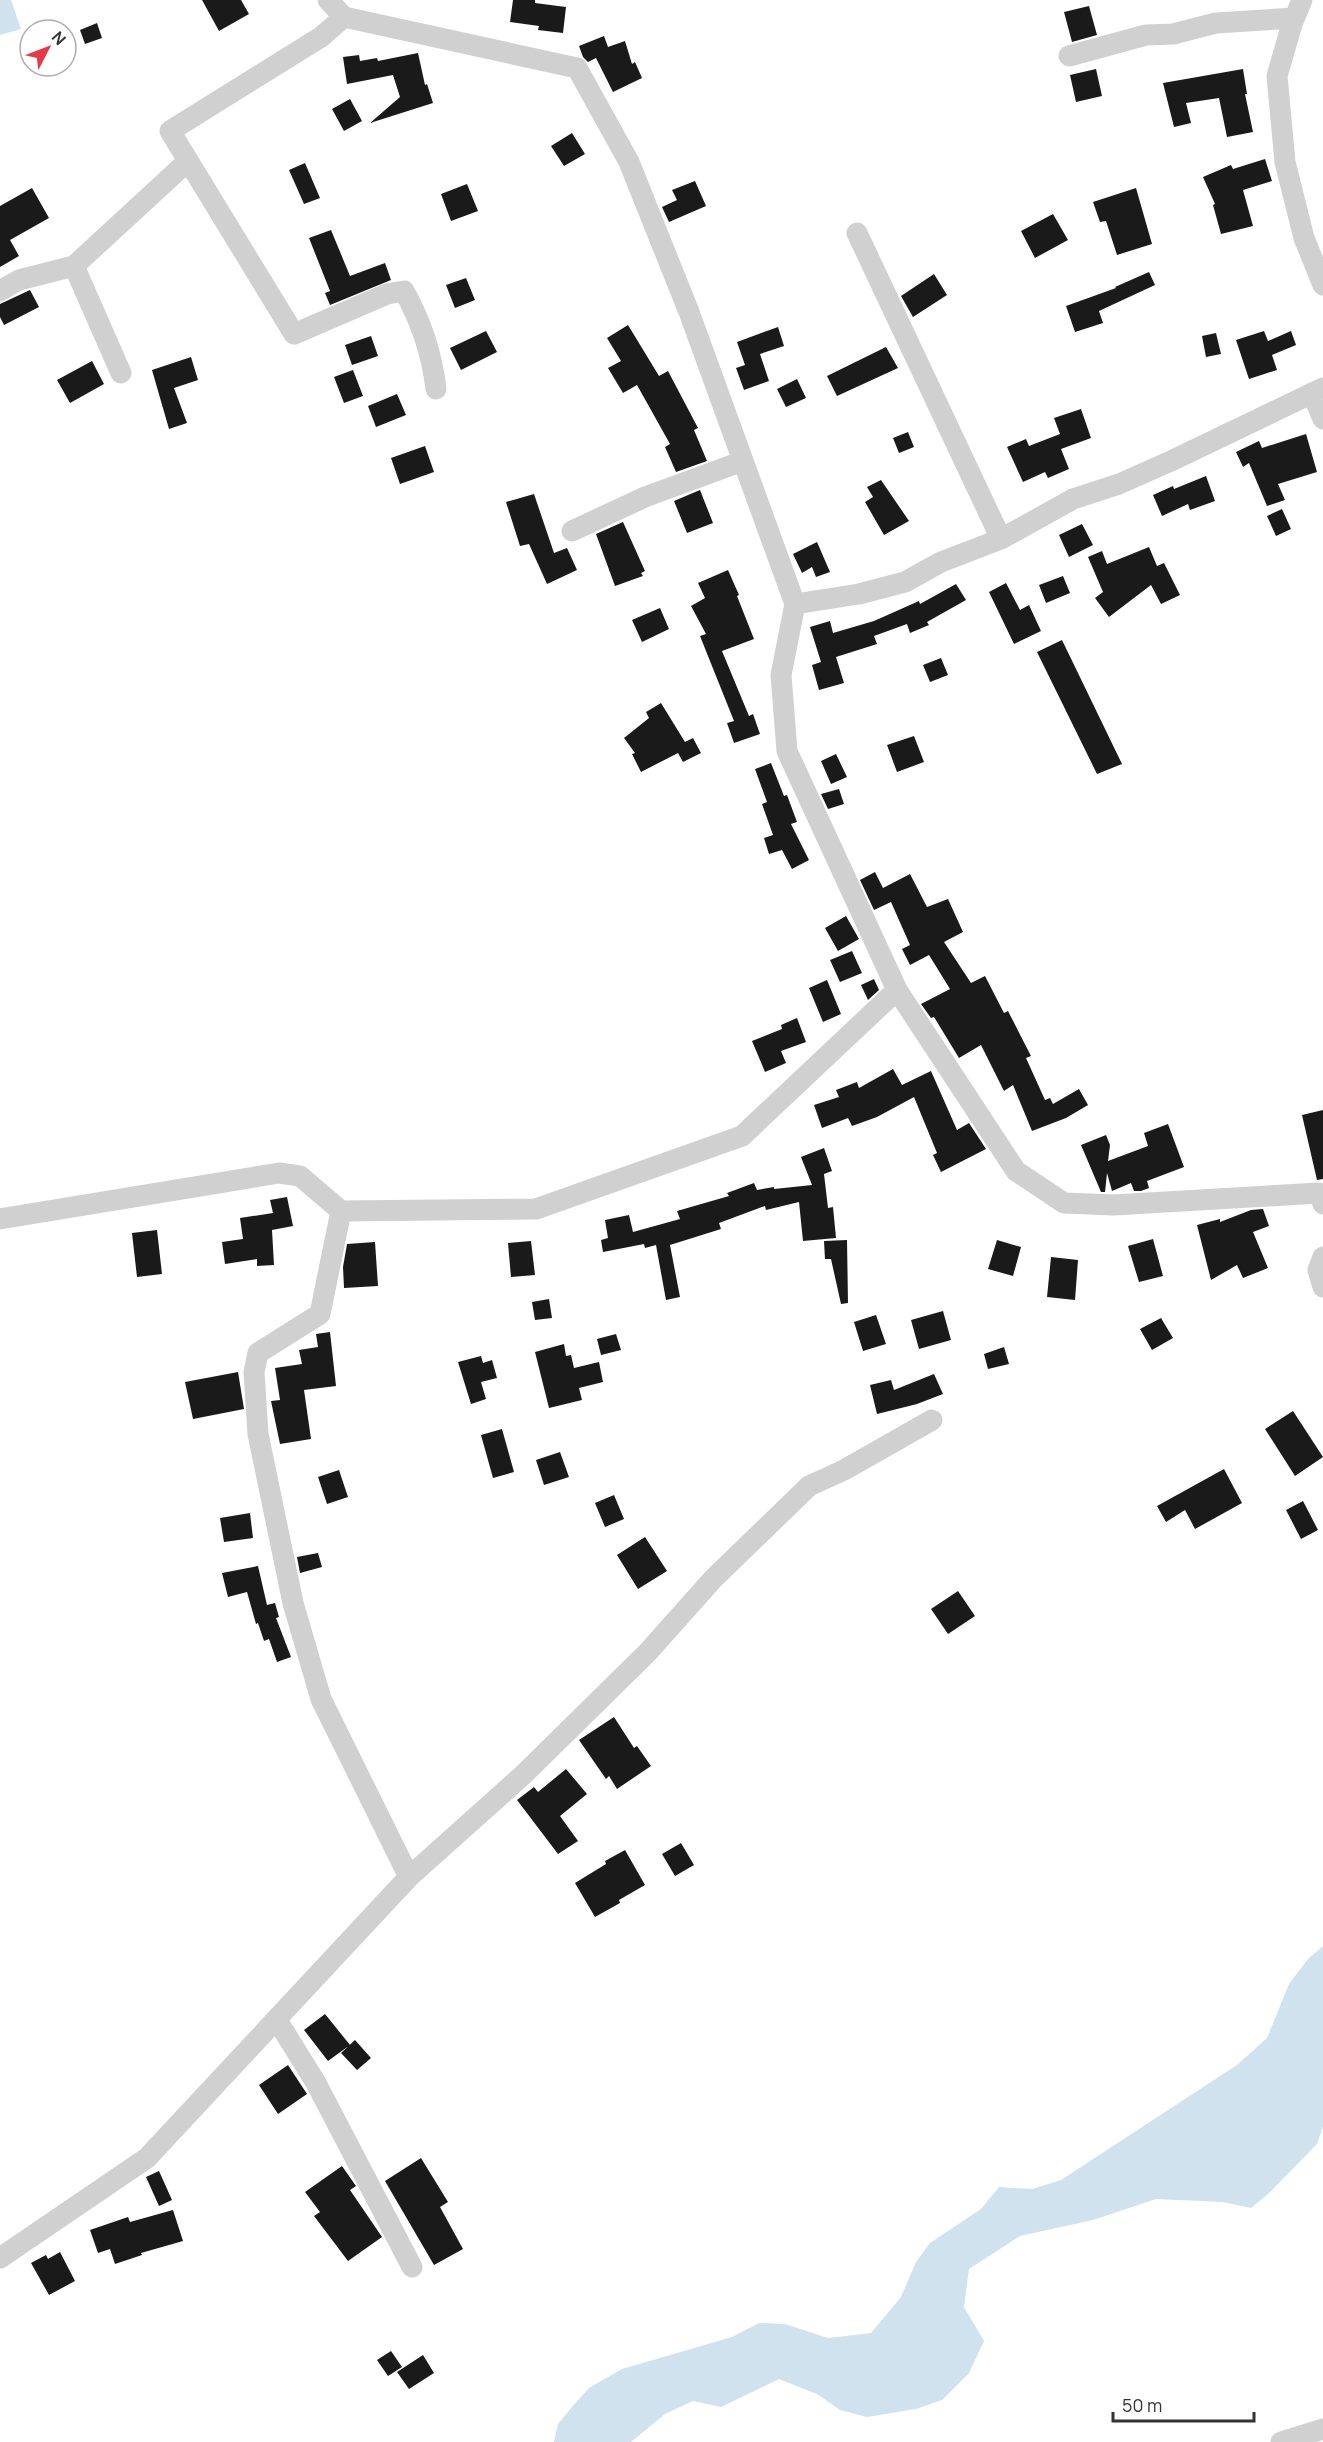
<svg xmlns="http://www.w3.org/2000/svg" width="1323" height="2442" font-family="Manrope,sans-serif">
<rect width="100%" height="100%" fill="#fff"/>
<path fill="#cfe2ee" d="M0,0h11l10,29 -21,6z
M1323,1946v181l-6,17 -49,50 -17,14 -28,-6 -67,-3 -63,21 -73,16 -51,33 -5,38 20,34 -15,32 -27,27 -26,9 -49,8 -27,-7 -23,-16 -38,-15 -58,28 -28,-6 -28,13 -34,28h-77l4,-18 14,-17 17,-19 33,-19 110,-32 27,-14 26,1 43,14 43,-5 30,-36 15,-35 14,-19 51,-34 18,-22 33,2 29,-9 176,-115 30,-27 22,-54 19,-25z"/>
<path fill="#1a1a1a" d="M202,0h39l8,14 -30,17z
M513,0h22v3l31,4 -3,26 -25,-3 1,-4 -29,-4z
M1089,6l8,29 -25,7 -8,-30z
M97,23l5,15 -17,6 -5,-14z
M604,36l4,11 17,-6 7,23 3,-2 7,16 -29,14 -17,-34 -8,4 -5,-5 -4,-11z
M418,53l7,32 2,-1 6,19 -63,20 30,-26 -7,-22 -46,9 -4,-27 16,-2 1,6 17,-3 1,3z
M1096,69l6,27 -26,6 -6,-27z
M1243,69l4,25h-2l8,38 -26,5 -8,-39 -33,5 5,20 -17,4 -11,-44z
M350,99l12,22 -18,10 -12,-22z
M572,133l13,21 -21,12 -13,-20z
M1265,159l7,22 -29,9 10,36 -32,8 -8,-29 2,-1 -12,-27 28,-12 2,4z
M305,163l15,35 -16,6 -15,-34z
M695,181l11,25 -37,16 -7,-15 15,-7 -5,-10z
M467,184l11,27 -27,10 -10,-27z
M32,188l17,30 -39,22 9,16 -19,11v-61z
M1136,188l16,56 -35,11 -11,-34 -6,1 -7,-20z
M1053,214l15,26 -33,18 -14,-27z
M331,230l19,46 35,-13 6,17 -61,25 -5,-12 5,-2 -21,-53z
M1149,272l6,13 -56,26 4,12 -28,9 -9,-26 50,-18 -1,-1z
M934,274l13,21 -34,22 -12,-21z
M466,278l9,22 -20,8 -9,-23z
M30,290l9,17 -35,18 -4,-8v-13z
M628,325l31,51 9,-5 30,57 -4,2 13,31 -31,11 -11,-25 5,-3 -33,-59 -14,8 -15,-25 13,-7 -14,-23z
M778,327l6,19 -24,8 9,27 -25,9 -8,-22 9,-3 -8,-23z
M486,331l11,21 -36,18 -11,-22z
M1264,331l4,10 23,-10 5,14 -24,10 5,15 -28,9 -13,-39z
M1216,333l5,21 -15,3 -4,-21z
M371,336l7,20 -26,9 -7,-20z
M886,347l12,21 -61,28 -10,-20z
M191,357l7,23 -24,8 13,35 -18,6 -17,-59z
M92,361l12,23 -34,19 -13,-23z
M353,370l10,26 -19,7 -10,-26z
M797,379l9,19 -20,9 -9,-18z
M397,394l9,21 -30,12 -8,-21z
M1081,409l10,29 -30,11 8,20 -21,9 -3,-6 -22,10 -16,-35 19,-8 3,7 31,-12 -6,-16z
M908,432l6,15 -15,6 -6,-15z
M1306,434l11,38 -39,12 7,16 -18,6 -18,-43 -6,4 -7,-15 23,-11 3,7z
M425,446l9,26 -34,12 -9,-26z
M1206,476l9,25 -25,9 -2,-6 -26,12 -9,-21 20,-9 1,3z
M881,480l28,41 -25,14 -19,-33 8,-5 -6,-10z
M700,490l13,33 -26,10 -13,-32z
M534,494l20,59 13,-5 10,22 -30,14 -18,-40 -9,2 -14,-44z
M1282,509l9,20 -15,7 -9,-20z
M623,522l22,49 -4,2 2,3 -28,10 -19,-52z
M1082,524l11,21 -24,12 -10,-22z
M817,542l13,30 -14,5 -4,-10 -10,6 -9,-19z
M1149,547l8,19 7,-3 16,32 -19,9 -10,-19 -42,32 -14,-19 8,-6 -15,-35 14,-6 5,13z
M728,570l11,25 -2,1 17,43 -32,12 27,65 4,-2 7,20 -26,9 -7,-20 7,-2 -34,-85 6,-2 -15,-28 14,-8 -7,-15z
M1063,576l7,17 -24,10 -7,-18z
M1006,583l14,27 9,-5 12,26 -27,13 -25,-52z
M956,584l10,16 -39,22 2,3 -19,8 -3,-9 -33,12 3,8 -41,13 8,26 -25,7 -7,-25 9,-3 -11,-35 20,-6 3,12 41,-12 45,-20 1,3z
M660,608l9,21 -27,13 -10,-22z
M1062,640l60,124 -25,10 -60,-122z
M941,658l7,17 -18,7 -7,-17z
M661,703l24,39 8,-4 8,15 -18,9 -5,-9 -37,19 -9,-18 3,-1 -11,-15 25,-20 -3,-6z
M914,736l10,26 -27,10 -10,-27z
M836,754l11,23 -16,7 -10,-23z
M771,763l13,33 3,-1 10,27 -6,2 18,36 -17,9 -10,-19 -13,4 -5,-16 9,-3 -11,-31 5,-2 -12,-33z
M839,789l5,15 -16,5 -7,-15z
M875,872l8,16 27,-14 17,33 21,-8 15,33 -19,10 27,41 14,-7 19,37 4,-2 23,45 -5,2 19,42 5,-2 3,6 26,-15 9,16 -22,13 -34,13 -19,-46 -9,6 -23,-46 -22,13 -25,-41 -3,1 -10,-14 29,-15 -21,-34 -19,10 -8,-16 8,-4 -19,-43 -17,8 -14,-30z
M846,916l13,23 -21,12 -13,-23z
M852,951l10,22 -22,9 -10,-22z
M874,979l5,11 -11,10 -7,-15z
M827,980l14,34 -18,8 -14,-34z
M797,1018l9,24 -25,9 5,12 -21,9 -13,-31 30,-12 -1,-4z
M893,1069l9,16 29,-14 26,59 12,-7 17,26 -45,23 -8,-17 4,-2 -23,-56 -37,20 -25,9 -4,-8 -26,10 -8,-23 25,-8 -3,-7 21,-8 2,6z
M1323,1110v69l-6,1 -15,-65z
M1168,1124l16,43 -37,14 2,7 -8,3h-7l-3,-8 -19,8 -5,-18 -2,19h-4l-20,-47 25,-10 4,10 -2,16 40,-15 -4,-13z
M824,1148l8,23 -8,3 4,34 5,-1 3,31 -33,3 -4,-39 -33,8 -1,-4 -46,17 2,6 -51,16 10,52 -14,3 -10,-55 -11,3 -1,-4 -41,8 -2,-12 7,-2 -3,-18 24,-5 4,17 47,-13 -3,-8 52,-15 -2,-3 27,-10 3,7 17,-3v2l38,-4 -11,-28z
M287,1197l6,29 -21,4 2,35 -17,1v-7l-32,5 -3,-22 21,-3 -3,-21 33,-5 -3,-13z
M1263,1209l6,17 -16,6 15,36 -25,10 -6,-13 -26,15 -14,-55 23,-6v3l31,-12z
M157,1230l5,44 -25,3 -5,-44z
M1153,1239l10,37 -24,6 -11,-36z
M847,1240l1,63 -7,1 -10,-45h-6l-1,-18z
M997,1240l24,7 -8,29 -25,-7z
M531,1241l4,34 -24,2 -3,-34z
M375,1242l3,44 -34,2 -1,-21 4,-23z
M1051,1257l27,3 -3,40 -28,-3z
M549,1299l3,19 -17,2 -3,-18z
M943,1311l8,29 -32,9 -8,-29z
M876,1315l10,29 -23,7 -9,-29z
M1161,1318l12,20 -21,12 -12,-21z
M330,1332l6,54 -32,4 7,49 -31,5 -9,-43 9,-1 -5,-32 27,-4 -3,-14 19,-3 -2,-13z
M616,1334l5,16 -20,5 -4,-16z
M564,1344l2,12 5,-1 3,13 25,-6 4,20 -24,6 3,12 -33,8 -14,-56z
M1004,1347l5,17 -21,5 -4,-15z
M481,1356l2,7 9,-3 5,18 -16,4 5,17 -15,5 -13,-42z
M238,1372l6,37 -51,10 -8,-37z
M934,1374l9,20 -26,10 -40,10 -7,-29 21,-5 3,10z
M1293,1411l30,46 -28,19 -30,-47z
M502,1429l12,43 -21,6 -12,-43z
M560,1452l9,25 -25,8 -8,-25z
M1224,1469l18,34 -47,26 -10,-19 -19,12 -9,-16z
M339,1470l9,27 -21,7 -9,-27z
M614,1495l10,24 -19,8 -10,-24z
M1303,1501l15,29 -17,9 -15,-29z
M250,1513l3,25 -29,4 -4,-24z
M645,1537l22,34 -29,18 -21,-34z
M318,1553l4,14 -22,6 -3,-16z
M258,1566l9,39 8,-2 4,14 -3,1 15,39 -14,5 -8,-23 -5,2 -6,-18 -2,1 -9,-32 -19,5 -6,-24z
M958,1591l17,25 -27,18 -17,-25z
M614,1717l20,31 3,-2 14,20 -34,23 -8,-13 -3,3 -27,-39z
M566,1769l21,25 -27,22 18,25 -20,13 -41,-54 17,-13 4,5z
M681,1843l13,22 -19,11 -13,-22z
M625,1850l20,35 -26,15 1,3 -25,14 -20,-34 31,-19 -1,-3z
M325,2014l25,31 -22,16 -24,-31z
M355,2040l16,18 -14,12 -16,-17z
M288,2065l19,29 -29,20 -19,-29z
M421,2158l27,44 -8,5 23,42 -29,16 -49,-84z
M342,2166l14,20 -6,4 32,47 -34,24 -34,-45 6,-4 -15,-20z
M159,2171l13,29 -13,6 -13,-29z
M173,2210l10,31 -42,12 1,2 -27,9 -5,-15 -12,4 -8,-23 38,-13 2,5z
M60,2252l15,29 -26,14 -18,-32 15,-8 2,4z
M391,2351l11,16 -14,9 -11,-16z
M423,2355l11,18 -25,16 -12,-17z"/>
<g fill="none" stroke-linecap="round" stroke-linejoin="round">
<path stroke="#d0d0d0" stroke-width="21" d="M328,0l16,17 233,51 52,94 60,150 106,292
M1302,0l-10,24 -15,52 8,86 19,76 19,47
M344,17l-23,20 -151,94 124,203 93,-40 17,-3c17,30 28,64 32,98
M1069,56l77,-21 27,-1 43,-11 78,-5
M857,233l144,306
M0,291l19,-11 55,-14
M121,373l-47,-107 114,-105
M1323,388l-152,73 -52,23 -46,15 -72,40 -60,23 -36,20 -46,12 -64,10 -14,71 6,76 110,239 119,181 48,32 50,2 205,-12 4,11
M1312,393l11,26
M572,531l73,-34 98,-36
M0,1219l279,-46 21,3 41,35 195,-2 206,-73 155,-146
M1323,1257l-5,13 5,17
M409,1877l114,-102 125,-123 65,-73 96,-93 35,-16 88,-50
M277,2020l39,63 96,184
M0,2258l147,-100 262,-281 -88,-178 -28,-96 -35,-169 -4,-62 4,-19 62,-39 21,-103
M1281,2442l42,-13"/>
</g>
<g transform="translate(48 48) rotate(48)"><circle r="28" fill="#ffffff" stroke="#adadad" stroke-width="1.5"/>
<path d="M0-4.5L10 22L0 15L-10 22Z" fill="#e63946"/>
<text y="-9" font-size="16" font-weight="bold" text-anchor="middle" fill="#333333">N</text>
</g>
<path d="M1113 2412v9h141v-9" fill="none" stroke="#333333" stroke-width="3"/>
<text x="1122" y="2412" font-size="18" fill="#333333" stroke="#ffffff" stroke-width="4.5" paint-order="stroke">50 m</text>
</svg>
